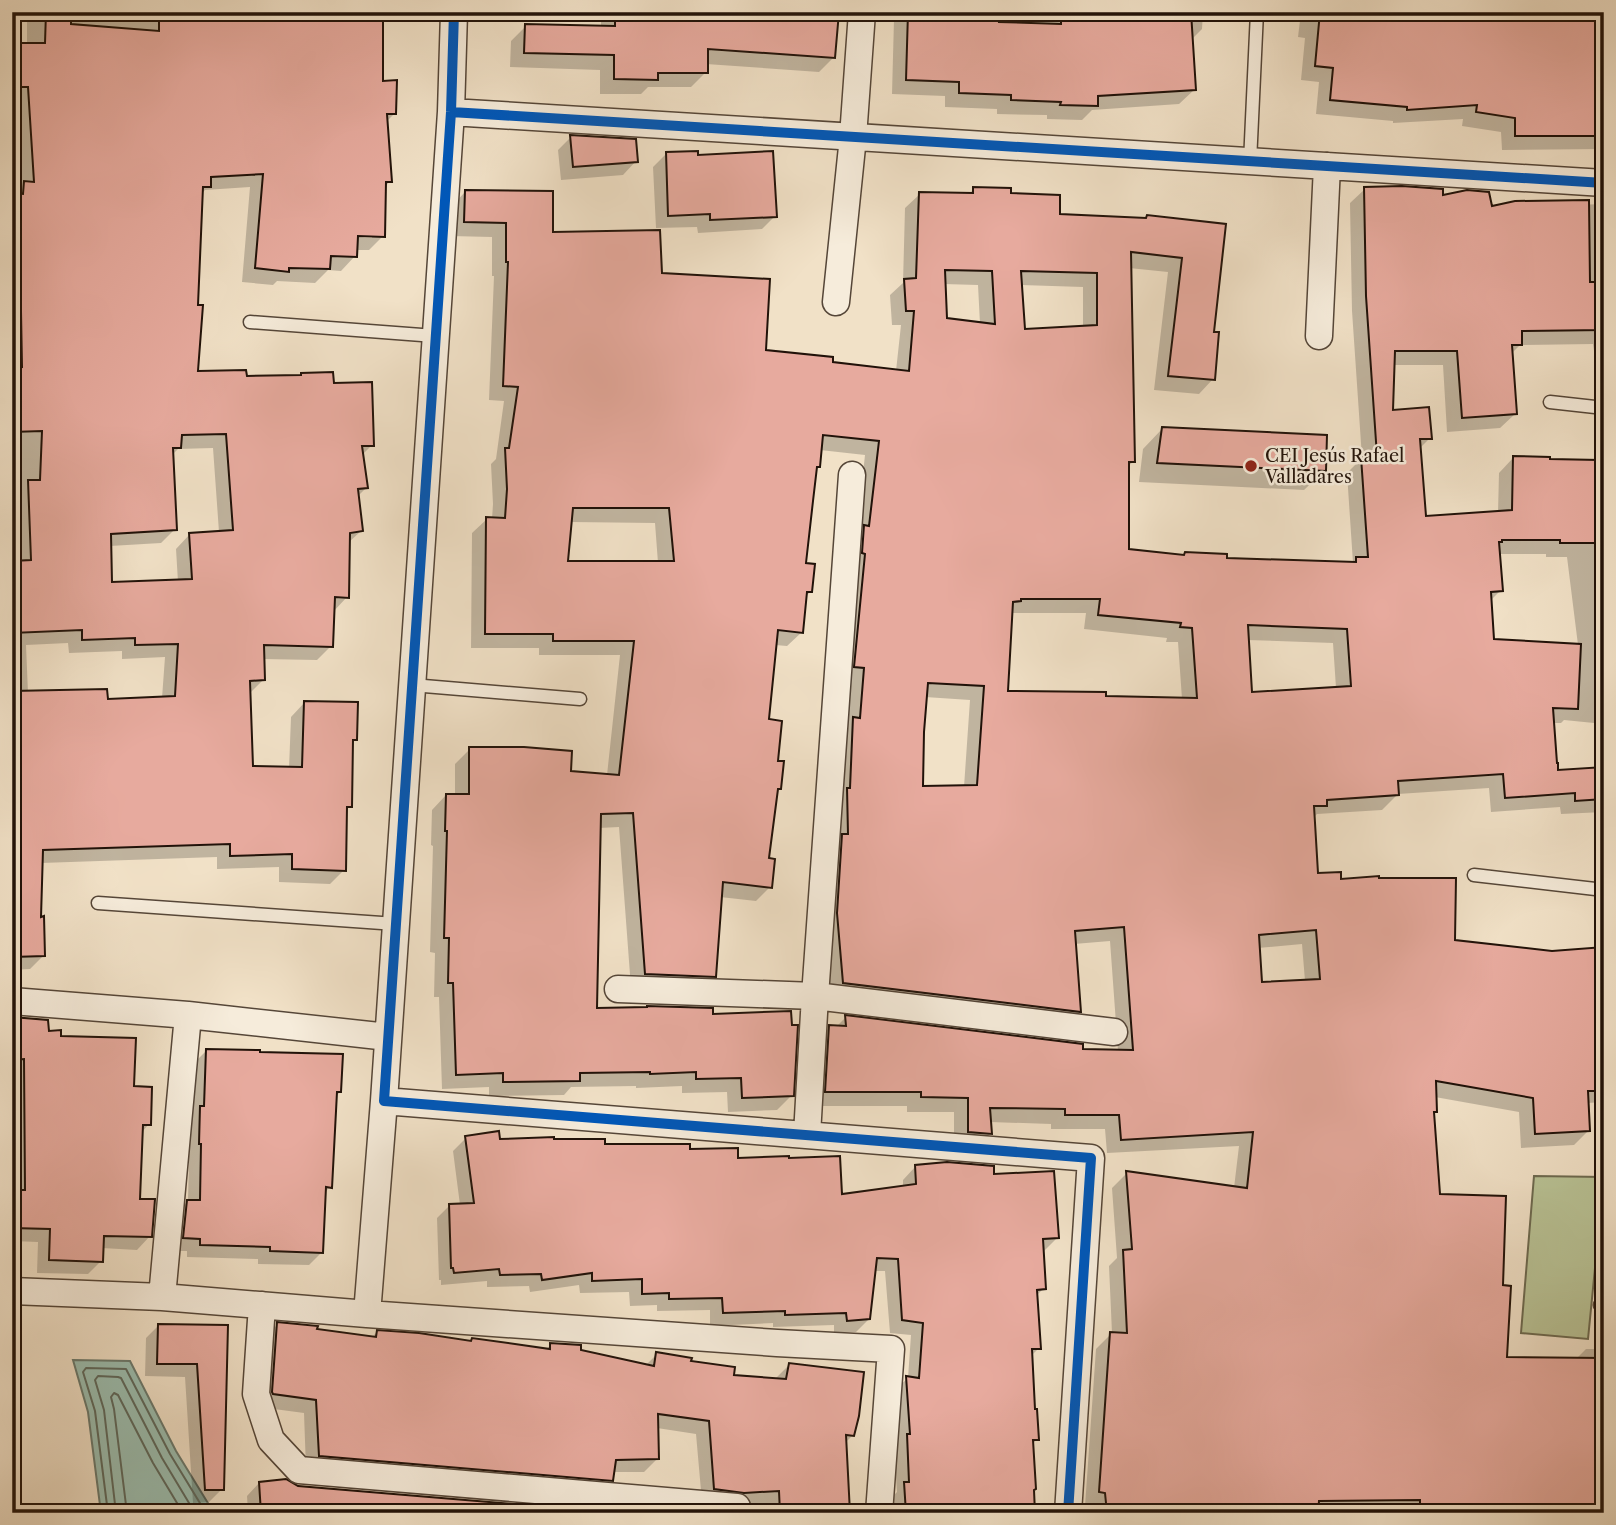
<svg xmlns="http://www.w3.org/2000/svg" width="1616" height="1525" font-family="'Libre Caslon Text',serif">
<rect width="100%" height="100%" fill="#f1e1c7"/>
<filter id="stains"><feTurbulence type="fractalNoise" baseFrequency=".00286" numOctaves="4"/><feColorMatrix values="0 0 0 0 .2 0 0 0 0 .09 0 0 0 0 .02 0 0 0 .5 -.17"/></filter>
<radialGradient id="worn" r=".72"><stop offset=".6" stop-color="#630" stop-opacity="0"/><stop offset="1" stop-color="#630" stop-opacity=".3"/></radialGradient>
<path fill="#b9c396" stroke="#6d6a50" stroke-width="2" d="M1534,1176l70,1 -16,162 -67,-6z"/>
<path fill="#9bbeb0" stroke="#6a796d" stroke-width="2" d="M73,1360l57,1 46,90 38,62h-113l-13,-101z"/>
<path fill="#0003" fill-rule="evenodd" d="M27,12h357v16l-3,3v51l14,31 -9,9 4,59 -5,6 -2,49 -14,14h-14v6l-14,15 -13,-1 -13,13 -38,-2 -4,4 -31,-3 8,-95 -45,3 -4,4 -5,179 136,12 40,60 -10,10 4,33 -9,9 4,34 -13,12 -1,54 -14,15 -2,34 -14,14 -55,-1 1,21 -14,14 2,74 38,1 2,-52 14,-15 50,37 -4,4 -1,63 -5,5 -1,59 -14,14 -51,-2v-15l-62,2v-12l-176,6 -2,56 5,36 -14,14 -18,1v-775l8,-7 -5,-88h-3v-55h15zM372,235v3l-23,-1zM213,448l6,84 -29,2 -14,15 2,33 -67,2 -1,-38 51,-3 14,-14 -3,-74 6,-6zM68,643l1,10 53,-2v8l43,-2 -3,41 -56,2 -78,-7 -2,-48z
M601,12h236l-3,45 -15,15 -113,-8v8l-15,15h-43l-7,7h-41v-24l-90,-3 1,-26 15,-15 75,1z
M899,12h304l-1,17 -11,11 3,50 -15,14 -87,6 -10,10 -35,-1v-4l-50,-1v-5l-52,-2v-11l-53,-2 2,-75z
M1301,12h303v137l-102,1 -1,-18 -39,-6 1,-7 -70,4v-2l-77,-7 3,-32 -18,-2 4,-42 -7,-1z
M571,137l65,24 -13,14 -62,5 -3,-30z
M666,154l30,3 79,59 -13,13 -64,4 -1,-6 -41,1 -3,-61z
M974,189l35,6 49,21 166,10 -12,107 1,46 -14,15 -45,-4 14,-118 -39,-4 4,194 -6,5v84l55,6 3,-4 40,7 128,3 -6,-90 15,-15 -10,-147 -2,-108 15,-14 77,9 49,10 113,-4v182h-5l-6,-42 -73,1 -9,9 4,60 -15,14 -53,4 -4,-67h-50l-1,46 38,27 -11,11 5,68 74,-4 1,-40 14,-15 91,5v261l-40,-4 -3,3h-9l5,49 47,-3v43l-43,2 -1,-7 -69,5 -2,-24 -91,6 -16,16 -65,4 -4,4 3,57 24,5 113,62 99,11 52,-4v153l-17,1 2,27 -15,15 -53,3 -2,-36 -84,-15v14l-3,3 6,82 63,91 4,72h71l10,-10h18v164h-512l-1,-6 -6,-1 11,-157 16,-16 -3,-67 8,-8 -5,-70 15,-15 107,15 5,-42 -132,7 -2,-24h-54v-5l-61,-2v12l-14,14 -22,-2v-34h-47v-6h-96l4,-64 15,-15h6l10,-10 236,33 36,1 -8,-110 -36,3 5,67 -15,15 -235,-28 -6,-70 28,-245 -11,-1 25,-227 -45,-5 -2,16 -3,3 -11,95 6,28 -5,5 -3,35 -15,14 -12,-1 -8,76 10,41 3,26 -5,5 -8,67 3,27 -14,14 -36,-4 -6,79 -15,15 -68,-3 -12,-161 -20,1 -4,182 116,6 81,79 -15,15 -49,2 -1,-20 -45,1v-7l-46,2v-2l-65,1 -7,8 -75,1v-9l-47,2 -3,-92h-5l1,-44 -5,-1 3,-106 -2,-1 1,-35 14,-15 9,1v-32l15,-15 99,23 38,3 13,-120h-81v-7h-68l1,-115 15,-14h5l1,-15 -2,-40 5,-5 8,-58 -15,-1 5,-124h-2v-39l-42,-1 1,-29 14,-15 86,42 110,41 103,76 67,13 65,7 5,-46h-9l-2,-30 13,-12 2,-75 15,-14 48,1zM943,284l35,1 2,39 -35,-4zM1021,285l62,2v40l-60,3zM570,522l85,1 3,40h-92zM1499,554h47v3h21l11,88 -86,-5 -2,-39 11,-11zM1010,613h76l-2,16 83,9 -1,4h12l4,57 -176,-6zM1247,640l86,3 3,45 -85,5zM925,697l45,3 -6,87 -43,1zM1302,944l3,37 -45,3 -2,-36z
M1162,429l162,42 -20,19 -165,-8 4,-33z
M12,1018l47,19 74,51 16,36 -8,9 -3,67 12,36 -13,14 -35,-2 -1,13 -13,13 -51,-1 1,-31 -26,-1z
M207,1050l133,42 -5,5 -5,90 -6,6 -2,59 -13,13 -51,-1v-5l-71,-2v-6h-16l3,-36 14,-14 1,-45h-2v-35l5,-5 2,-53z
M466,1138l33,3 189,9 48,10 104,36 63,-9v-7l12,-13 78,9 64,62 -13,13h-2l2,37 -8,8 3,52 -9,9 7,82 -5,6 1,68h-140l-1,-16 5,-5 -3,-43 4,-3 -4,-55 14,-13 3,-43 -21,-2 -5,-62h-11l-5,48 -13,13 -22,1v-8l-61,2v-4l-63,3v-16l-53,1v-6l-27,1 -1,-14 -49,1 -1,-8 -49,7 -1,-6 -42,1v-6l-46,4v-5h-2l-2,-62 13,-13h10l-7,-54z
M278,1324l93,14 6,-6 168,18 6,-5 94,21 12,-12 33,8 42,14 44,2 13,-13 64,70 -8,8 3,70h-82v-10l-37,3 -27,-4 -6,-68 -39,-6 1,30 -14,14h-32l-1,8 -13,13 -292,-24 -2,-56 -45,-6 6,-69z
M159,1325l67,2 -4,162 -13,13 -16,1 -8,-126 -40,-1 1,-38z
M259,1483l38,4 275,26h-324l-1,-17z"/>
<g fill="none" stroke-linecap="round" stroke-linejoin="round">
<path stroke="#5e685c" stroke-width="2" d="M108,1513l-13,-102 -12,-39 3,-4 40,1 44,85 36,59
M116,1513l-12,-103 -9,-30 3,-4 20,1 3,1 41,80 33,55
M127,1513l-13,-104 -3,-12 3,-4 4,2 35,68 30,50"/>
</g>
<path fill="#e7aa9e" stroke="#211209" stroke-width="2" fill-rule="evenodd" d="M46,12h25v12l88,7v-10l75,-5v-4h149v69l14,-1 -1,34h-9l5,68h-6l-1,55 -27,-1 -1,21 -26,-1 -1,13 -41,-1v4l-34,-4 8,-94 -52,3v10h-8l-5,118h5l-5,66 48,-1 1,6 54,-1v-2l32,-1 1,11 38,-1 2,64h-12l6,42 -10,1 5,42 -13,2 -1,65 -14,-1 -2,50 -69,-2 1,35 -15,1 3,85 49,1 2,-66 54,1 -1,38h-4l-1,67h-5l-1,64 -54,-2v-15l-62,2v-12l-187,6 -2,67 3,-1 1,40 -33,1v-266l95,-2 1,10 67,-3 3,-52 -43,1v-7l-53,2v-10l-70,3v-72l19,-1 -3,-80h12l2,-49 -30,1v-64l10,-1 -2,-111h-8v-63l11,1 1,-13 10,1 -6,-95h-16v-44h33zM226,434l7,96 -44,3 3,46 -80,3 -1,-48 66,-4 -4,-82h8l1,-13z
M615,12h224l-4,46 -127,-9v24h-50v7l-44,-1v-24l-90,-2 1,-29 90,2z
M908,12h92l-1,10 62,2v-12h130l5,78 -98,6v10l-38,-1 1,-3 -50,-2v-5l-52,-2v-11l-53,-2z
M1320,12h237l47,3v121h-89v-18l-39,-6 1,-7 -70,5v-3l-77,-7 3,-32 -18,-2z
M570,135l66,4 2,23 -65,5z
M698,151v4l75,-4 4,66 -67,3v-6l-42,2 -2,-64z
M1402,186l41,3v6l24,-5 22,2 3,14 23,-5 74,-1 1,82h8v10l6,-1v39l-82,1v14h-10l5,69 -55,4 -5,-67h-62l-2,59 36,-3 3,32h-12l6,77 86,-6 1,-54 37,1v2l49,1 -2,83h-37v-3h-58v2h-3l4,49 -12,1 3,47 87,5 -3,65 -25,-1 4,55h1v7l46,-3v32l-29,2v-8l-70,5 -2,-24 -105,7 1,14 -72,5v6h-13l4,67 23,-1v7l38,-3v2h77l-1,62 97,11 52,-4v52l-9,1 3,91h-10l2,40 -55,3 -2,-36 -97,-17 1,31h-3l6,82 66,2 -3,89 8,1 -4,71 97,1v149l-114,-1v4l-70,-1v-9l-101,1 -1,12h-211l-2,-20 -6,-1 11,-160 17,1 -4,-83 9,-1 -6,-78 121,17 6,-56 -132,8 -2,-25h-54v-6l-75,-1 2,26 -24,-2v-34l-47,-1v-5h-96l4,-67 17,1 -1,-11 238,29v5l50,1 -9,-123 -49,4 6,81 -238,-29 -6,-70 5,-79h6l-1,-46h3l3,-71 7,1 4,-50 -10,-1 11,-113 -3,-1 2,-28 5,1 10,-85 -56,-6 -3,32h-3l-4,34 -7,62 9,1 -3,28h-5l-4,41 -25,-3 -9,89 13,2 -4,40h6l-3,28h-3l-9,69 6,1 -3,29 -49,-6 -7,95 -71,-3 -12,-161 -32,1 -4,194 50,-1v-1l66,2v6l78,-3 1,14h6l-4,71 -52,2 -1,-20 -45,1v-7l-46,2v-2l-70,1v8l-77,1v-9l-47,2 -3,-92h-5l1,-45h-5l3,-107h-2l1,-37h23v-47h55l48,4 -1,20 48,4 15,-134h-81v-7h-68l1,-117 19,1 2,-29 -2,-41h4l9,-61 -15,-1 5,-124h-2v-39l-42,-1 1,-32 88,1v41l107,-2 2,43 108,6 -4,71 67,7v5l76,9 5,-60h-8l-2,-32 12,-1 3,-86 54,1v-6l38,1v5l49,2v19l86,4 1,-3 79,9 -12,108h5l-4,48 -47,-4 14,-118 -51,-6 4,210h-6v87l55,6 1,-3 42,2v4l129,4v-5h12l-7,-100 16,-1 -11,-160 -2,-109zM945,270l47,1 3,53 -48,-6zM1021,271l76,2v52l-72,4zM573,508h96l5,53h-106zM1021,599h79l-2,16 83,8 -1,4 12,1 5,70 -91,-2v-4l-98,-1 5,-89 8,-1zM1248,625l99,4 4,57 -99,6zM928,683l56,3 -7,99 -54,1 1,-54zM1316,930l4,49 -58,3 -3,-47z
M1162,427l165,8 -1,36 -169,-8z
M12,1017l36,3 1,11 12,-1v6l75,2 -2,48 18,1 -1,38h-8l-3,74h15l-3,38 -48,-1 -1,26 -54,-2 1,-31 -38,-1v-38h13l-1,-131 -12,1z
M206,1049l54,1v2l83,2 -2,38h-4l-5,96 -6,-1 -3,66 -53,-2v-4l-70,-2v-6l-17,-1 4,-38h13l1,-56h-2l1,-38h4z
M499,1131l1,8 54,-2v2h51v5h85v5l48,-1v10l51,-2v2l51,-2 2,38 74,-10 -1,-19 32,-3 47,4v8l60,-3 5,67 -16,1 3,50 -9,1 4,59h-9l3,60h2l2,31h-6l3,49 -2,1 1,23h-55l-1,-4 -73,4 -2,-31h5l-2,-48h3l-4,-58 13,2 4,-55 -21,-3 -4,-61 -21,-1 -7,61 -23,2 -1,-8 -61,2v-4l-62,2 -1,-15 -53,1v-6l-27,1v-15l-50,2v-8l-50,7 -1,-6 -41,1 -1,-6 -45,4 -1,-5h-2l-2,-64 25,-1 -9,-67z
M277,1322l41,4 -1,3 59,8 1,-7 42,3 52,8 1,-3 78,11v-6l31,2v5l73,16 2,-14 36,6 -1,3 44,6 -1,8 52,4 3,-16 75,9 -5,44 -5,20 -8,-1 4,78h-70l-1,-22 -35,2 -30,-4 -5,-68 -51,-7 1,45 -43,1 -3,21 -294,-25 -3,-56 -43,-6 -1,-2z
M158,1324l70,1 -4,165h-19l-8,-126h-40z
M286,1479l12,7 276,23v4h-313l-2,-31z"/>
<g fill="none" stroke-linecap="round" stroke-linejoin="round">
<defs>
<path id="service" d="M1250,162l7,-150
M250,322l185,14
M1550,402l54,6
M412,685l168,14
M1474,875l130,15
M98,903l298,21
M1600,1305h4"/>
<path id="minor" d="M454,12l-3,100 -67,989 707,57 -23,355
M451,112l1153,71
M836,302l17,-165 9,-125
M1319,336l8,-170
M618,989l197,7 299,36
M12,1001l176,14 200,22
M188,1015l-26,282 205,17
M384,1101l-17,213 410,29 114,6 -12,164
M807,1135l8,-139 37,-521
M12,1291l150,6
M262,1305l-6,89 15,46 28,30 438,37"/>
</defs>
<use href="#service" stroke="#554638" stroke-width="15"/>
<use href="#minor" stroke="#554638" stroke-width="29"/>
<use href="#service" stroke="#f6ecdb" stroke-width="12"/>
<use href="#minor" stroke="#f6ecdb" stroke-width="26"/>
<defs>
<path id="cycleway" d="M454,12l-3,100 -67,989 707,57 -23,355
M451,112l1153,71"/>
</defs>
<use href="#cycleway" stroke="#f6ecdb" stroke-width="15"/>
<use href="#cycleway" stroke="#0057b8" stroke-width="10"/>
</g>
<circle fill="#8f2418" stroke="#f6ecdb" stroke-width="2.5" cx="1251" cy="466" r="7"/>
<g text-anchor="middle" stroke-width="5" stroke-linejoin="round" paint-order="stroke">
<g font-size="18" fill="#211209" stroke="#f6ecdb" text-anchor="start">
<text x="1265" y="462">CEI Jesús Rafael<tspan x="1265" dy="21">Valladares</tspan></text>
</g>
</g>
<rect width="1616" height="1525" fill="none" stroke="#f1e1c7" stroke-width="42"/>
<rect x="14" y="14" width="1588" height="1497" fill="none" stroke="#211209" stroke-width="3.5"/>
<rect x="21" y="21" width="1574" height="1483" fill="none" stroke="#211209" stroke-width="2"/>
<rect width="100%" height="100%" filter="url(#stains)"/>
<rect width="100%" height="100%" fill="url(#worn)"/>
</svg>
